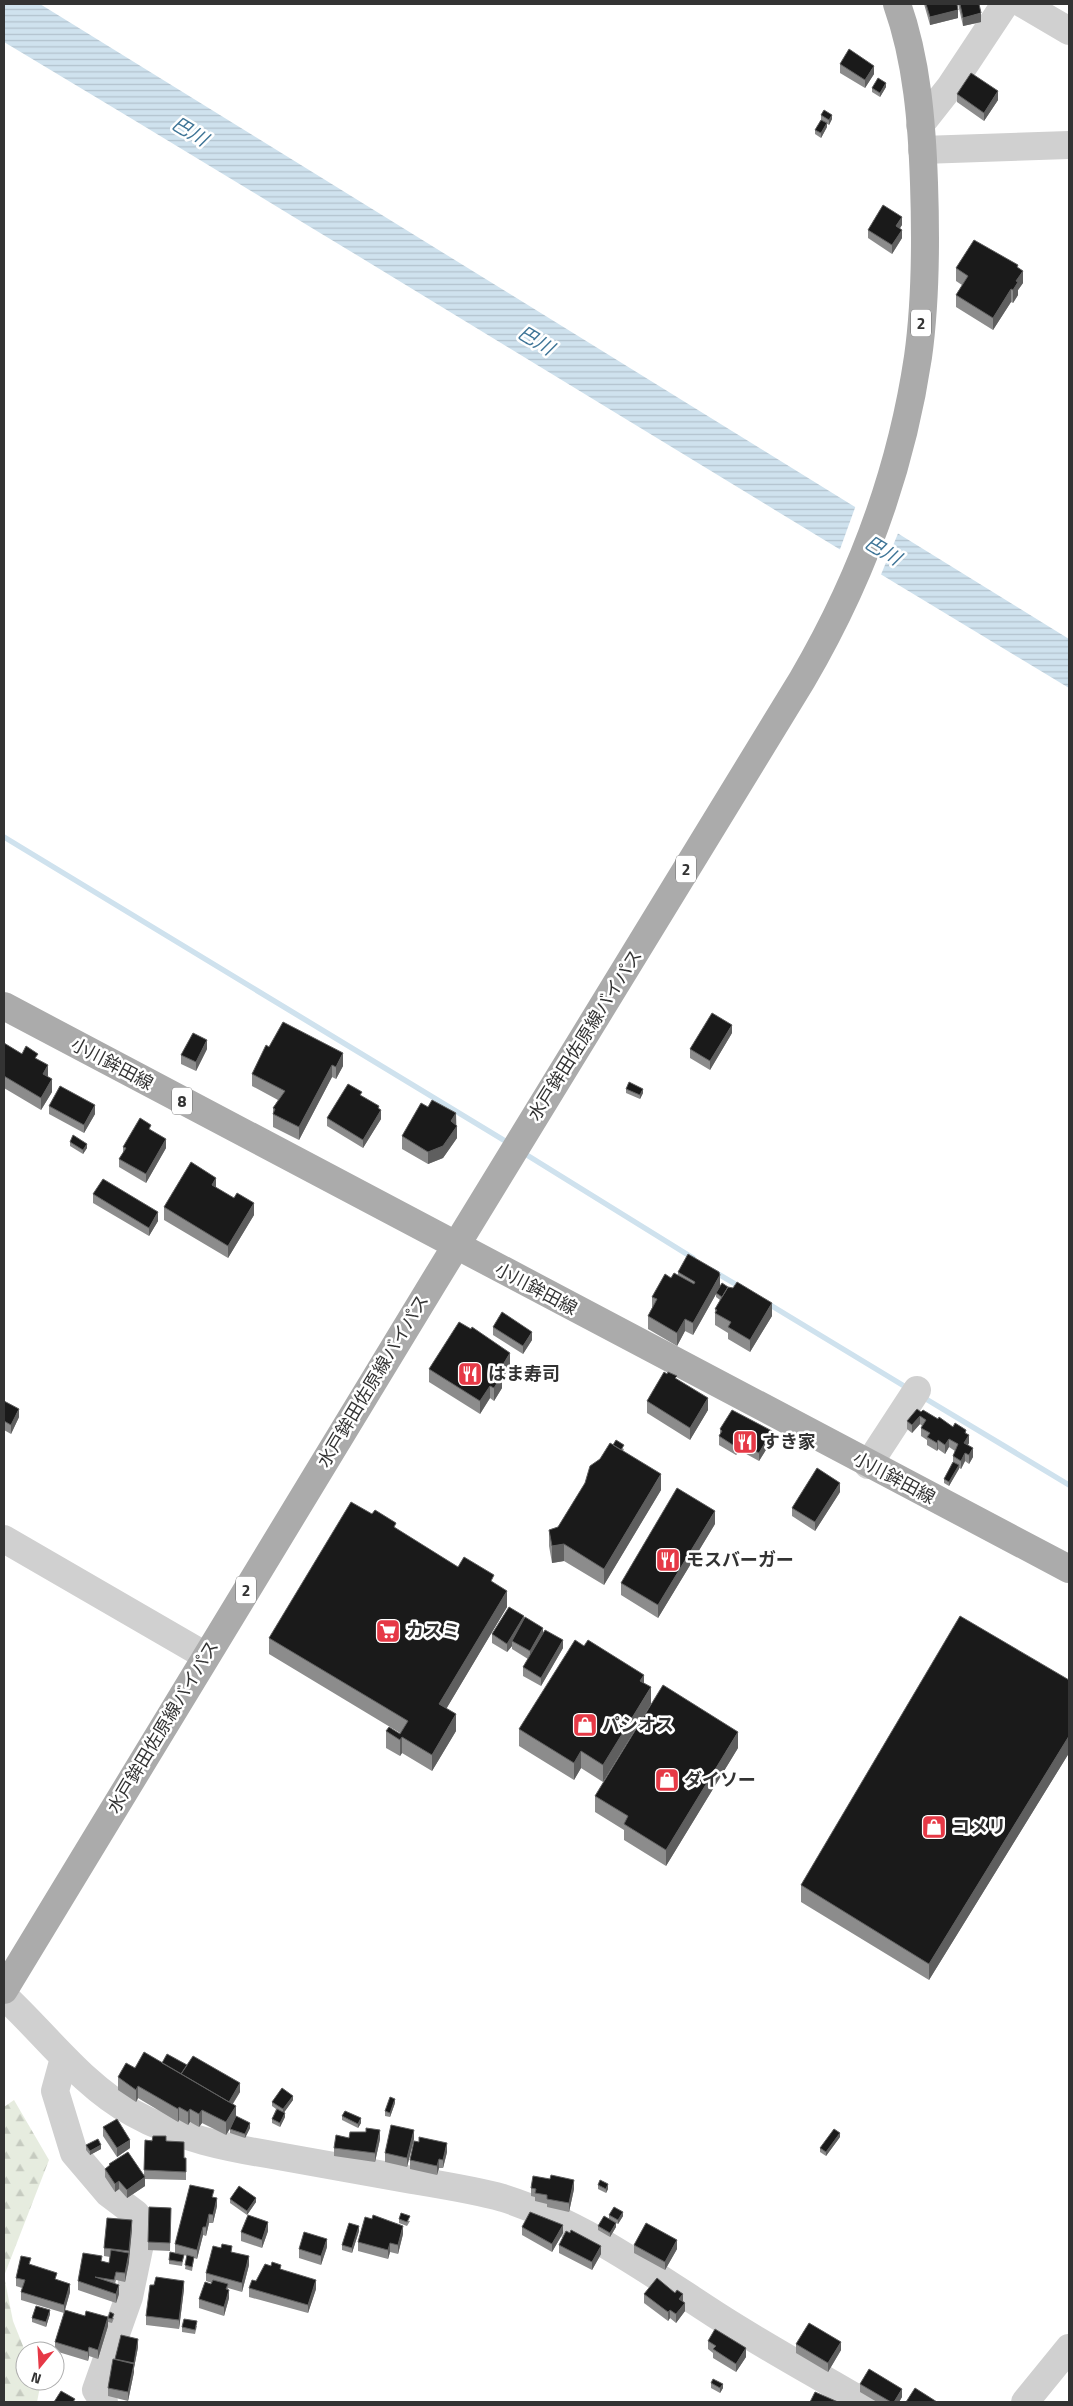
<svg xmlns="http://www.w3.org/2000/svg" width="1073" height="2406" font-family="'Titillium Web','Noto Sans JP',sans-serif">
<defs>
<pattern id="forest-firs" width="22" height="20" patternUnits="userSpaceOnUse" patternTransform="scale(1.25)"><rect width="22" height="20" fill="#e6ecdf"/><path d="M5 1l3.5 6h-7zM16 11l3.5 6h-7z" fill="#c6cbc0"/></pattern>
<pattern id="water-rules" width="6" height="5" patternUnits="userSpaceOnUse" patternTransform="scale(1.25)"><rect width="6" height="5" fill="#cfe2ee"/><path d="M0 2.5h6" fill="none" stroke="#b2c2cd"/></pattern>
</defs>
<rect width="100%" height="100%" fill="#fff"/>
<path fill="url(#forest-firs)" d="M14,2100l35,60 -45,116 9,45 12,30v30h12l3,6 -3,15h-33v-295z"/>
<path fill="url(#water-rules)" d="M4,4h36l1029,635v49c-356,-214 -709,-433 -1065,-646z"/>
<path fill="#fff" d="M856,505l43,26 -19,46 -41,-25z"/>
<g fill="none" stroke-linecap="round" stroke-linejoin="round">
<path stroke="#cfe2ee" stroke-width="5.5" d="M4,837l506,307
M522,1152l171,106
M713,1271l29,17
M767,1303l142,86
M921,1396l148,89"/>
<path stroke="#d0d0d0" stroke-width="28" d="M1023,4l46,27
M920,125l30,-38 55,-83
M922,150l147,-5
M868,1465l49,-75
M4,1539l202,117
M4,1996c42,39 79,90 129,117 44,25 96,35 145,43 45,8 89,16 134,24 30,5 62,10 91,18 79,25 145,73 213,117 48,31 98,58 147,87
M64,2058l-9,33 19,62 34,40 28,21 4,30 -11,53 -33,93 8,12
M1025,2402l44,-54"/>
<path stroke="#ababab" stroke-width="28" d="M4,1006l1065,563
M4,1990l428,-705 370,-605c58,-99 99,-209 116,-323 8,-57 8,-116 6,-174 -2,-59 -7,-123 -27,-179"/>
</g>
<path fill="#8c8c8c" d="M924,4h33l1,14 -28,7z
M958,4h21l2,18 -18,4z
M840,64l34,10 -9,14 -25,-15z
M886,87l-6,10 -8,-5v-4z
M957,94l41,6 -14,21 -27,-19z
M821,115l11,4 -3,6 -8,-5z
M827,127l-6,11 -6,-4v-4z
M902,225l-2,3 2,10 -10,16 -24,-16v-8z
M956,268h62l5,15 -5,7v5l-5,8 -2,-1 -18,28 -37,-23v-12l6,-10 -6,-4z
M732,1033l-22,37 -20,-12v-9z
M4,1043l18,11 16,6 10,17 4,15 -11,18 -37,-22z
M269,1047l74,19 -7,13 -4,-2 -33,63 -26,-13v-19l5,-8 -26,-14v-12z
M207,1049l-11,22 -15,-7v-9z
M626,1089l17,4 -3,6 -14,-6z
M362,1096l19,23 -18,29 -36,-22v-8z
M49,1106l46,8 -11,19 -35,-19z
M428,1107l28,6 1,25 -14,20 -15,6 -26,-15v-13z
M151,1130l15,18 -20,35 -27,-16v-8l4,-6v-6z
M70,1142l17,6 -4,6 -13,-8z
M216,1188l38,27 -26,43 -64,-38v-13z
M93,1194l65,27 -9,15 -56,-33z
M678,1272l42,14 52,30 -22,36 -22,-13v-6l-13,-8v-16l5,-9 -4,-3v-3l-23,41 -8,-4 -8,15 -29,-17v-13l4,-8v-11l19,-19 7,-3z
M493,1327l39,13 -9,14 -30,-19z
M510,1366l-8,13v9l-8,13 -4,-3 -10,16 -51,-32v-13z
M677,1379l31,31 -18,30 -43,-27v-12z
M4,1401l15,16 -8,17 -7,-4z
M921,1412l45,21 3,10 -1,2 5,12 -4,7 -4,-3 -4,8 -2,-1 -10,18 -5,-3v-4l9,-17v-6l2,-5 -6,-4 -4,7 -7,-5 -1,2 -10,-6v-5l-6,-4v-8l1,-2 -2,-2 -8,9 -5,-4v-8z
M720,1429l52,11 -13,21 -20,-11 -3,5 -17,-10v-9l1,-2z
M613,1445l11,4 -1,2 38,39 -57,95 -40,-24 -12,2 -3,-17v-16l9,-3 42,-68z
M840,1492l-25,39 -23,-15v-8z
M715,1524l-57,94 -37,-23v-12z
M396,1529l62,38 36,16 13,24 -61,102 10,22 -24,40 -30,-18 -2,3 -14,-8v-17l14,2 -131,-79v-16z
M524,1619l39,29 -22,38 -18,-10v-9l5,-8 -16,-10v-3l-5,6 -15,-9v-9z
M1069,1680v73l-140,227 -128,-78v-17z
M651,1704l-48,78 -22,-14 -7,12 -55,-34v-17z
M738,1748l-72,118 -42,-26v-10l-29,-18v-16z
M187,2065l53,27 -7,12 3,13 14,11 -5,10 -15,-5v-4l-4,6 -24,-12 -3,4 -9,-5 -2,3 -9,-5 -1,2 -40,-24 -2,4 -18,-12v-13l17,-9z
M293,2100l-9,12 1,5 -5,10 -8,-4v-4l4,-10 -4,-3v-4z
M395,2103l-5,14 -5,-1v-5z
M342,2116l19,7 -3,5 -16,-8z
M103,2127l27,21 -13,9 -14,-21z
M840,2137l-14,19 -6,-4v-4z
M349,2138l31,1 -5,23 -41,-6v-8z
M414,2139l-7,28 -22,-5v-9z
M145,2140l21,1 18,17h2v22l-41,-1v7l-18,12 -8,-9 -4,3 -10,-15v-8l4,-3v-2l35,11z
M419,2142l28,10 -4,16h-4l-2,7 -27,-6v-9z
M86,2145l15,4 -11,6 -4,-5z
M550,2179l24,10 -5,23 -22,-5v-3l-12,-3v-4l-4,-1v-8z
M598,2185l10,4 -2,4 -8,-4z
M214,2197l3,9 -4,17h-4l-3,13 -3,-1 -6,24 -3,-1 -2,13 -7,-2 2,-13 -3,-1 -2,11 -13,-2v-4l6,-7v-9z
M230,2199l26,3 -9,13 -17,-12z
M149,2207l22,1 -1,43 -22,-1z
M609,2215l14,1 -5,8 -2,-1v4l-6,10 -12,-7v-4l11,-7z
M399,2219l11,2 -3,5 -8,-3z
M522,2227l41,6 -11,19 -30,-17z
M132,2229l-3,33 -4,20 -9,-2 -1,4 4,10 -3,9 -38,-13v-9l24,-20 7,2 1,-6 -6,-1v-8z
M268,2231l-6,17 -21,-7v-9z
M359,2231l-7,22 -10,-3v-5z
M403,2234l-5,20 -8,-2 -2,7 -30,-8v-9z
M559,2245l42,9 -9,16 -33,-17z
M634,2245l43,4 -12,21 -31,-17z
M327,2247l-6,18 -22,-7v-9z
M232,2252l17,13 -7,27 -14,-4 1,10 -5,18 -25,-8v-9l13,-16 -6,-2v-8z
M31,2265l26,15 13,12 -5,18 20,6 29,2 -2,5 -4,-1v4l-10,33 -9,-3 -1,5 -33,-10v-9l9,-29 -43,-13v-8l1,-4 -6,-2v-8z
M281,2269l35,20 -8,24 -59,-16v-9l7,-7z
M184,2289l-5,40 -33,-4v-9z
M644,2294l39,7 2,10 -9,12 -6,-5 -2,3 -24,-18z
M50,2314l-4,13 -14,-5v-4z
M197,2326l-2,8 -13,-2v-5z
M121,2335l17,12 -4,21v4l-6,29 -20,-5v-8z
M708,2341l38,16 -10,15 -23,-14v-5l-5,-4z
M796,2344l45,6 -13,22 -32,-19z
M711,2383l12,5 -3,5 -9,-5z
M860,2384l42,13 -3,5h-22l-17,-10z"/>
<path fill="#5f5f5f" d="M958,10v8l-28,7v-8z
M981,13v9l-18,4v-8z
M874,66v8l-9,14v-8z
M886,83v4l-6,10v-4z
M998,91v9l-14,21v-8z
M832,115v4l-3,6v-5z
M827,123v4l-6,11v-5z
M902,217v8l-6,9v-8z
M902,230v8l-10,16v-9z
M1023,271v12l-5,7v5l-5,8v-13l3,-9z
M1011,289v13l-18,28v-12z
M732,1025v8l-22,37v-9z
M207,1040v9l-11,22v-9z
M343,1053v13l-7,13v-12z
M48,1065v13l-5,-4z
M332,1065v12l-33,63v-13z
M52,1079v13l-11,18v-12z
M643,1089v4l-3,6v-4z
M95,1105v9l-11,19v-8z
M379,1106v7l2,-3v9l-18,29v-8z
M456,1113v13l-5,-5z
M457,1126v12l-14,20 -15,6v-12z
M166,1139v9l-20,35v-9z
M87,1144v4l-4,6v-4z
M216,1178v12l-4,-5z
M254,1203v12l-26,43v-12z
M158,1212v9l-9,15v-8z
M720,1275v12l-27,48v-12z
M772,1303v13l-22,36v-12z
M685,1319v12l-8,15v-13z
M532,1332v8l-9,14v-8z
M510,1353v13l-8,13v9l-8,13v-13l4,-15z
M490,1386v12l-10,16v-13z
M708,1398v12l-18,30v-12z
M19,1409v8l-8,17v-9z
M920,1416v8l-8,9v-8z
M966,1430v9l3,-4v8l-5,8 1,-18z
M772,1431v9l-13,21v-8z
M949,1439v8l-4,7v-9z
M938,1440v9l-1,2v-8z
M739,1442v8l-3,5v-8z
M973,1448v9l-4,7v-9z
M965,1453v8l-4,8v-8z
M959,1465v4l-10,17v-4z
M661,1474v16l-57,95v-16z
M840,1483v9l-25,39v-9z
M715,1511v13l-57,94v-13z
M564,1544v17l-12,2v-17z
M507,1591v16l-68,114v-17z
M524,1616v9l-12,16v5l-5,6v-8z
M543,1628v8l-13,24v-9z
M563,1640v8l-22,38v-8z
M644,1675v17l-4,-11z
M651,1687v17l-48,78v-17z
M456,1714v17l-24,40v-16z
M738,1732v16l-72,118v-16z
M1069,1736v17l-140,227v-16z
M402,1737v16l-2,3v-16z
M581,1751v17l-7,12v-17z
M240,2083v9l-12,19v-9z
M138,2086v12l-2,4v-12z
M293,2096v4l-10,14v-5z
M395,2099v4l-5,14v-4z
M236,2106v12l-10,17v-13z
M179,2107v13l-1,2v-13z
M190,2109v13l-2,3v-13z
M202,2110v13l-3,4v-13z
M285,2113v4l-5,10v-4z
M361,2118v5l-3,5v-4z
M250,2123v5l-5,10v-4z
M380,2130v9l-5,23v-9z
M414,2130v9l-7,28v-9z
M840,2133v4l-14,19v-4z
M130,2140v8l-13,9v-9z
M447,2143v9l-4,16v-8z
M101,2145v4l-11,6v-4z
M439,2159v9l-2,7v-9z
M145,2177v9l-18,12v-8z
M574,2180v9l-5,23v-9z
M119,2181v8l-4,3v-8z
M608,2184v5l-2,4v-4z
M217,2198v8l-4,17v-8z
M256,2198v4l-9,13v-4z
M623,2212v4l-5,8v-4z
M209,2214v9l-3,13v-9z
M132,2220v9l-3,30v-8z
M268,2222v9l-6,17v-8z
M616,2223v4l-6,10v-4z
M563,2225v8l-11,19v-8z
M359,2226v5l-7,22v-5z
M403,2226v8l-5,20v-9z
M203,2227v8l-6,24v-9z
M327,2239v8l-6,18v-9z
M677,2240v9l-12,21v-8z
M390,2243v9l-2,7v-9z
M601,2246v8l-9,16v-8z
M129,2253v9l-4,20v-9z
M249,2256v9l-7,27v-9z
M316,2280v9l-8,24v-8z
M184,2281v8l-5,40v-9z
M70,2284v8l-6,21v-8z
M119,2285v9l-3,9v-9z
M229,2290v8l-5,18v-9z
M683,2294v8l-4,-3z
M685,2303v8l-9,12v-9z
M50,2310v4l-4,13v-5z
M670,2310v8l-2,3v-9z
M108,2317v9l-10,33v-9z
M138,2339v8l-4,21v4l-6,29v-9l6,-25v-4z
M841,2342v8l-13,22v-9z
M89,2347v9l-1,5v-9z
M746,2348v9l-10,15v-8z
M723,2384v4l-3,5v-5z
M902,2389v8l-3,5h-5z"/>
<path fill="#1a1a1a" stroke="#5f5f5f" d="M926,4h31l1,6 -28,7z
M960,4h19l2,9 -18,5z
M849,49l25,17 -9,14 -25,-16z
M971,73l27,18 -14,22 -27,-19z
M878,78l8,5 -6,10 -8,-5z
M824,110l8,5 -3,5 -8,-5z
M821,120l6,3 -6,10 -6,-3z
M883,205l19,12 -6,9 6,4 -10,15 -24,-15z
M974,240l44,25 -1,2 6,4 -7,10 2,1 -5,8 -2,-1 -18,29 -37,-23 12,-19 -12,-8z
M712,1013l20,12 -22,36 -20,-12z
M283,1022l60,31 -7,14 -4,-2 -33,62 -26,-13 2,-5 -2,-1 12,-17 -33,-17 14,-29 3,2z
M193,1033l14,7 -11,22 -15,-7z
M4,1043l18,11 4,-8 12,8 -3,4 13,7 -5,9 9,5 -11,19 -37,-22z
M629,1082l14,7 -3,6 -14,-6z
M348,1084l14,8 -2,3 19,11 -1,2 3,2 -18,30 -36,-22z
M60,1086l35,19 -11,20 -35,-19z
M432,1100l24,13 -5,8 6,5 -14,20 -15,6 -26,-16 19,-33 7,4z
M140,1118l11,7 -2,4 17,10 -20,35 -27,-15 7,-11 -3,-1z
M73,1135l14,9 -4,6 -13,-8z
M191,1162l25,16 -4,7 22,13 3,-5 17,10 -26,43 -64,-39z
M103,1179l55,33 -9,16 -56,-34z
M688,1254l31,18 1,3 -27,48 -8,-4 -8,14 -29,-17 9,-17 -5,-2 13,-23 6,4 3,-5 20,11 1,-2 -17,-10z
M737,1282l35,21 -22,37 -22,-13 3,-5 -16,-9 2,-3 -2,-1 13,-22 5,1z
M722,1283l6,4 -6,10 -6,-4z
M502,1312l30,20 -9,14 -30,-19z
M459,1322l12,7 1,-2 38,26 -12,20 4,2 -8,13 -4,-2 -10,15 -51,-32z
M664,1372l3,2 1,-2 9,4 -2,2 33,20 -18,30 -43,-27z
M4,1401l15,8 -8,16 -7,-4z
M917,1409l4,3 2,-2 15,9 1,-2 14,10 2,-4 11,7 -1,3 4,2 -5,8 9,5 -4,7 -4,-2 -4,8 -8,-5 5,-12 -9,-5 -4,6 -7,-5 -1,3 -10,-6 3,-4 -9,-5 5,-8 -6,-4 -8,9 -5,-4z
M732,1410l40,21 -13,22 -20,-11 -3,5 -17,-11 3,-5 -2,-2z
M616,1440l8,5 -3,5 -8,-5z
M610,1443l51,31 -57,95 -40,-25 -12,2 -3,-16 9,-3 27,-44 5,-17 10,-7z
M953,1462l6,3 -10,17 -5,-3z
M817,1468l23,15 -25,39 -23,-14z
M677,1488l38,23 -57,94 -37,-22z
M351,1502l21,12 3,-4 21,13 -2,4 64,40 6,-10 30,18 -3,6 16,10 -68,113 17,10 -24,41 -30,-18 -2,3 -14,-9 3,-4 11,7 8,-13 -139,-83z
M509,1607l15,9 -17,28 -15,-10z
M960,1616l109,64v56l-140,228 -128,-79z
M525,1617l18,11 -13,23 -18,-10z
M545,1630l18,10 -22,38 -18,-11z
M575,1640l9,6 4,-6 56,35 -4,6 11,6 -48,78 -22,-14 -7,12 -55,-34z
M663,1685l75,47 -72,118 -42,-26 4,-8 -33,-20z
M144,2052l92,54 -10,16 -24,-12 -3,4 -9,-5 -2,3 -9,-5 -1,2 -40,-23 -2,4 -18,-13 8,-14 9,5z
M167,2054l20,11 -6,9 -19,-11z
M193,2056l47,27 -11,19 -48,-28z
M282,2088l11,8 -10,13 -11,-7z
M390,2097l5,2 -5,14 -5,-2z
M277,2109l8,4 -5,10 -8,-4z
M345,2111l16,7 -3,6 -16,-8z
M236,2116l14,7 -5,11 -15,-5z
M117,2119l13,21 -13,8 -14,-21z
M391,2125l23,5 -7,28 -22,-5z
M366,2128l14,2 -5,23 -41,-5 2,-13 13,3 1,-6h16z
M834,2129l6,4 -14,19 -6,-4z
M153,2136h13v5l18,1v16h2v14l-42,-2 1,-30 7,1z
M419,2137l28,6 -4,17 -4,-1 -2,7 -27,-6 4,-19 5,1z
M98,2139l3,6 -11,6 -4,-6z
M128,2152l17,25 -18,13 -8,-9 -4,3 -10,-15 5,-4 -1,-1z
M551,2175l23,5 -5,23 -22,-4v-4l-12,-2 1,-4 -5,-1 2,-12 17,3z
M600,2180l8,4 -2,5 -8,-4z
M190,2185l24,5 -2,7 5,1 -4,17 -4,-1 -3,13h-3l-6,23 -22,-6z
M239,2186l17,12 -9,13 -17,-12z
M149,2207l22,1 -1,35 -22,-1z
M614,2207l9,5 -5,8 -9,-5z
M530,2212l33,13 -11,19 -30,-17z
M401,2213l9,3 -3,6 -8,-3z
M248,2215l20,7 -6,18 -21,-8z
M373,2215l30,11 -5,19 -8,-2 -2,7 -30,-8 7,-25 7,2z
M604,2216l12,7 -6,10 -12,-7z
M107,2218l25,2 -3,31 -25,-3z
M349,2223l10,3 -7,22 -10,-3z
M646,2223l31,17 -12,22 -31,-17z
M571,2230l30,16 -9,16 -33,-17 7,-14 4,2z
M304,2232l23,7 -6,17 -22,-7z
M222,2244l10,2 -1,6 18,4 -7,27 -36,-10 7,-27 8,2z
M111,2250l18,3 -4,20 -9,-1 -2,8 -19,-3 24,8 -3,9 -38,-13 5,-28 19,3 -1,5 8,2z
M170,2252l14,3 -2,7 -13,-2z
M187,2255l7,2 -2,10 -7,-2z
M21,2256l10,2 -2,6 28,9 -2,6 15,5 -6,21 -43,-13 4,-12 -9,-2z
M272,2262l9,3 -1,4 36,11 -8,25 -59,-17 3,-8 4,1 9,-17 6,2z
M156,2277l28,4 -5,39 -33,-4 4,-31h4z
M657,2278l18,15 2,-3 6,4 -4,5 6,4 -9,11 -6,-4 -2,2 -24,-18z
M213,2280l15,4 -2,5 3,1 -5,17 -25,-8 6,-17 6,2z
M36,2306l14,4 -4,12 -14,-4z
M65,2310l20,6 1,-5 22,6 -10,33 -9,-3 -1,5 -33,-10z
M110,2312l4,2 -2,5 -4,-1z
M184,2319l13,2 -2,9 -13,-3z
M809,2323l32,19 -13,21 -32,-19z
M715,2329l31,19 -10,16 -23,-15 3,-3 -8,-5z
M121,2335l17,4 -4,24 -19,-4z
M113,2359l21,5 -6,28 -20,-4z
M869,2369l33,20 -8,13h-3l-31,-18z
M713,2379l10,5 -3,4 -9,-5z
M915,2388l22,14h-31z
M61,2391l14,8 -2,3h-19z
M815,2392l23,10h-28z"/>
<defs>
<symbol id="restaurant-square" viewBox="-11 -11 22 22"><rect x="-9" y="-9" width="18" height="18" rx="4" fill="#e63946" stroke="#fff"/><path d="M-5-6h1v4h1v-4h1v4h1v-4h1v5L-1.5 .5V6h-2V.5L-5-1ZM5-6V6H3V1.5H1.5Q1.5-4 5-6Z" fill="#fff"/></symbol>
<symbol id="supermarket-square" viewBox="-11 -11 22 22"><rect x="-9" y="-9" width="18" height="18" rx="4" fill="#e63946" stroke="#fff"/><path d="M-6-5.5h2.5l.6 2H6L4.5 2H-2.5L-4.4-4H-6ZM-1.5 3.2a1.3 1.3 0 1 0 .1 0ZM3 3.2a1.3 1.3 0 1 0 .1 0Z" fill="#fff"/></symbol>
<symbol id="shop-square" viewBox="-11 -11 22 22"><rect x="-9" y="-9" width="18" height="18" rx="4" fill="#e63946" stroke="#fff"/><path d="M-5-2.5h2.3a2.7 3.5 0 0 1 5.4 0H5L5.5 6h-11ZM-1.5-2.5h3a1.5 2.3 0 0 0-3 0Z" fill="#fff"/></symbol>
</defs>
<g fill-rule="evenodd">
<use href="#restaurant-square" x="456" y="1360" width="28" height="28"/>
<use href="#restaurant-square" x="731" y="1428" width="28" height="28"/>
<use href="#restaurant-square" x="654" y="1546" width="28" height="28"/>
<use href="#supermarket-square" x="374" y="1617" width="28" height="28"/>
<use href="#shop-square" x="571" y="1711" width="28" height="28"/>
<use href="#shop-square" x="653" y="1766" width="28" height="28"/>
<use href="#shop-square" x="920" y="1813" width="28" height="28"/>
</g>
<g text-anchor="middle" stroke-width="5" stroke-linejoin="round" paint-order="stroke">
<g fill="#fff" stroke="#707070" stroke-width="1">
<rect x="911" y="309.5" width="20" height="27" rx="4"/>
<rect x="676" y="855.5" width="20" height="27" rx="4"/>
<rect x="172" y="1087.5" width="20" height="27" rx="4"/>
<rect x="236" y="1576.5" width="20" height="27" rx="4"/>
</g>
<g font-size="16" font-weight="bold" fill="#333">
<text x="921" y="329">2</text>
<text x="686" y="875">2</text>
<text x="182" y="1107">8</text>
<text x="246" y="1596">2</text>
</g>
<g font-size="18" fill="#333" stroke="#fff">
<text transform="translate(585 1035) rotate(-58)" y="6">水戸鉾田佐原線バイパス</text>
<text transform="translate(112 1064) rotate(28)" y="6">小川鉾田線</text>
<text transform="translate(536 1289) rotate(28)" y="6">小川鉾田線</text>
<text transform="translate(373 1381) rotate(-59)" y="6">水戸鉾田佐原線バイパス</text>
<text transform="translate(894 1478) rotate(28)" y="6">小川鉾田線</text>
<text transform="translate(163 1727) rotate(-59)" y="6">水戸鉾田佐原線バイパス</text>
</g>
<g font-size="18" font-weight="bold" fill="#333" stroke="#fff" text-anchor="start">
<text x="488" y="1380">はま寿司</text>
<text x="762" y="1448">すき家</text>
<text x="686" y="1566">モスバーガー</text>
<text x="406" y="1637">カスミ</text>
<text x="602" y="1731">パシオス</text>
<text x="684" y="1786">ダイソー</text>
<text x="952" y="1833">コメリ</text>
</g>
<g font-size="19" font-style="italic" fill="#3f7597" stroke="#fff">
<text transform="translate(190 131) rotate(31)" y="7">巴川</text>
<text transform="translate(536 340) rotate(31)" y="7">巴川</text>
<text transform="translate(883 550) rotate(31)" y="7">巴川</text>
</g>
</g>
<rect width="1073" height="2406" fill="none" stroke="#333333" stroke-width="10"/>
<g transform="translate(40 2366) rotate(198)"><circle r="24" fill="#ffffff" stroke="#adadad"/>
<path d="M0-4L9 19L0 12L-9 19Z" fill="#e63946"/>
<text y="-8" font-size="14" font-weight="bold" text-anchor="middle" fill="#333333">N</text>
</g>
</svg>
